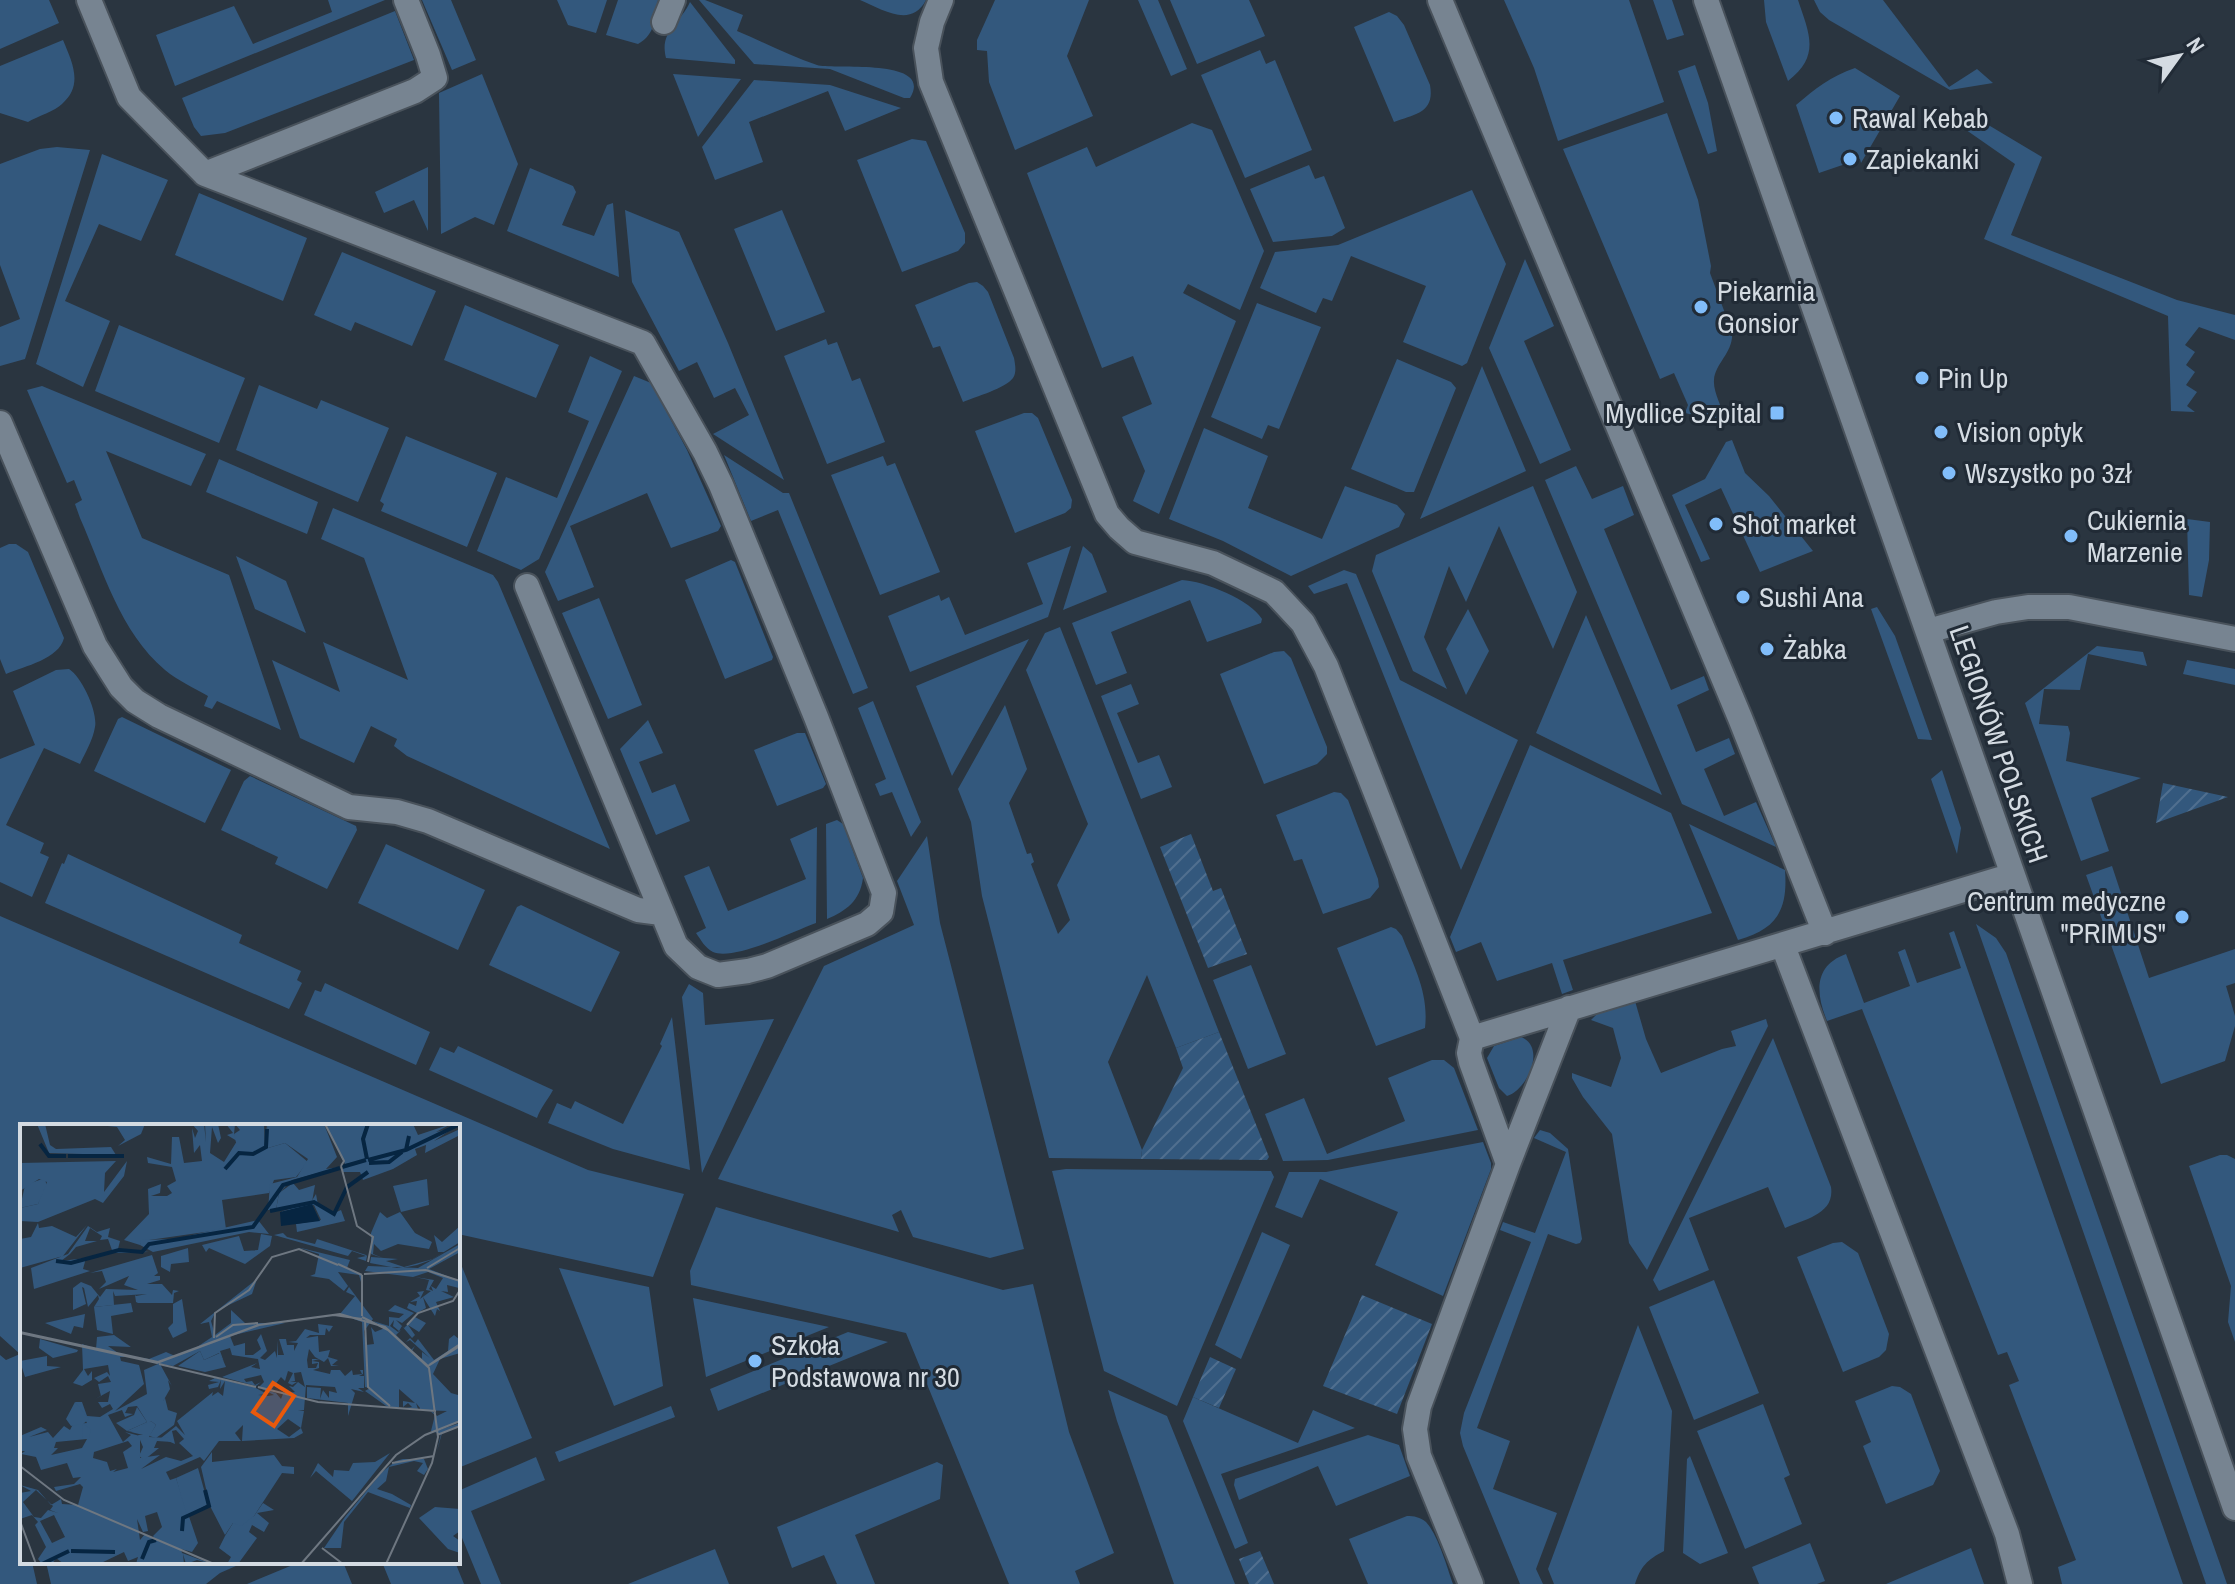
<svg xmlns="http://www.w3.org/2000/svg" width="2235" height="1584" font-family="'Archivo Narrow',sans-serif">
<defs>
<pattern id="garden-furrows" width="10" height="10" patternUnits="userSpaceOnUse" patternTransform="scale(2)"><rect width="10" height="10" fill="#33587d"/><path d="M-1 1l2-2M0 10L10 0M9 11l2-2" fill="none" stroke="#506f8f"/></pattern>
</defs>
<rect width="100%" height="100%" fill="#2a3540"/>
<path fill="#33587d" d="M0,0h49l10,23 -59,26z
M328,0h57l-210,86 -19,-51 78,-29 19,38 79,-32z
M422,0h29l25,60 -24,10z
M557,0h50l-11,33 -28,-8z
M618,0h40c-3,17 -2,34 -20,44l-32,-9z
M699,0h6l38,15 -6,16c26,11 53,25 80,34 16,5 118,-8 93,33h-6l-74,-29 -76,-5z
M860,0h66c-15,29 -44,9 -66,0z
M995,0h94l-22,56 26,60 -78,34 -26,-68 -2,-31 -10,-1v-10z
M1138,0h20l29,69 -16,7z
M1170,0h79l16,36 -68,28z
M1504,0h125l35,102 -106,39 -24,-73z
M1653,0h19l12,35 -17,5z
M1764,0h34c11,33 23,56 -10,81l-22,-59z
M1814,0h69l66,87 28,-18 16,14 -43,7 -121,-70 -9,-8z
M690,2l45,58v4l-69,-6c-7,-27 14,-34 24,-56z
M395,11l19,49 -189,73 -24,3 -7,-9 -12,-29z
M1389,12l8,4 7,9 26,60c5,28 -15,29 -36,37l-40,-95z
M63,40c9,22 21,45 -1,64 -7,7 -24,12 -34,18l-28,-9v-47z
M1260,50l6,14 9,-4 37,90 -67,28 -44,-103z
M1695,65l13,38 9,48 -9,3 -30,-83z
M1855,68l45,28 -39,67 -1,-4 -41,14 -23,-68c19,-16 35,-29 59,-37z
M482,74l36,90 -24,61 -19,-8 -34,17 -2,-141z
M673,74l68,5 -43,58z
M754,80l76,5 71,23 -56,23 -17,-40 -79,31 14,40 -48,18 -13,-33z
M1667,113l31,87 13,66 -1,7 22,59c2,20 -17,31 -18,48 -1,12 8,27 11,38l-6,3 -34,-8 3,-8 -14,-32 -14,6 -97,-230z
M1964,114h6l72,43 -31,78 166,65 58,15v25l-36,-13 -14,18 10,7 -9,13 9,7 -9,13 11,7 -10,14 8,6 -24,-1 -3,-95 -184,-77 31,-75 -56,-39 -1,-6z
M1192,123l20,7 52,121 -24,59 -52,-26 -5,9 53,28 -77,193 -26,-13 12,-30 -23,-54 30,-13 -19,-48 -31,12 -75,-195 60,-26 9,20z
M912,139l14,2 39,92v10l-7,8 -56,21 -45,-112z
M57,147l33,3 -65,209 -25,7v-39l20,-8 -20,-54v-101l40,-15z
M102,154l66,26 -27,61 -42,-17 -34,77 45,20 -27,66 -47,-23z
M1309,165l6,14 9,-3 21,52 -13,8 -59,6 -23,-53z
M428,167v64l-14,-31 -30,13 -9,-21z
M530,168l43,18 3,6 -14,33 32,11 13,-31 6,-2 6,74 -112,-46z
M1472,190l34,74 -37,94 -2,5 -5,3 -59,-24 23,-56 -75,-30 -19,45 -9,-3 -7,15 -56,-25 15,-36 63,-7z
M199,193l108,45 -24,63 -108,-46z
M625,210l54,22 49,111 56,137 -71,-46 36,-19 -14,-27 -21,10 -17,-36 -18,9 -47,-89z
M782,210l43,102 -49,19 -42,-102z
M342,252l94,39 -24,55 -57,-24 -4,9 -37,-16z
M1525,259l29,67 -30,15 47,109 -31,14 -51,-116z
M977,282l6,4 5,6 26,66c1,6 3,14 -1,20 -7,10 -38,19 -50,24l-23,-56 -7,2 -18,-43 54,-22z
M1257,303l64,24 -42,102 -11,-4 -6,14 -51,-22z
M465,305l94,40 -23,53 -92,-38z
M119,325l126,53 -26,65 -124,-52z
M826,339l2,6 9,-3 15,39 8,-3 25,64 -58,22 -43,-108z
M590,356l32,15 -83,188 -18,11 -44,-19 29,-74 51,21 32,-77 -21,-9z
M1397,359l54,23 5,6 -42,104h-8l-55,-23z
M1482,366l44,105 -106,48z
M634,376l17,7 36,67 34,76 -3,5 -47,17 -24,-55 -77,33 24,61 -36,14 -13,-29z
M259,385l58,24 4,-9 68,28 -31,74 -122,-52z
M42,386l164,68 -15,32 -85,-35 36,87 87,37 52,155 -64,-29 -5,8 -8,-3 4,-10c-14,-8 -31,-16 -43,-26 -45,-38 -62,-100 -85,-152l-5,-14 7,-4 -8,-20 -7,3 -40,-93z
M1024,413h8l6,5 34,82 -1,8 -6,5 -50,20 -40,-102z
M1204,428l64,28 -20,52 74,31 23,-53 52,19 8,9 -6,13 -108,49 -68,-35 -54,-22z
M406,436l91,37 -30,74 -86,-36 3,-7 -4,-3z
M1732,440l13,33 24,23 44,55 -53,21 -39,-84 -36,17 25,54 -9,3 -29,-67 33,-16 21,-37z
M724,455l59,38h6l79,195 -15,6 -75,-184 -27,11z
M883,456l4,10 8,-3 45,109 -60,23 -49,-120z
M219,459l99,43 -11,32 -101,-42z
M1576,466l16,33 31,-13 11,29 -30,14 67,161 33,-14 5,14 -32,15 19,47 33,-14 6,16 -31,15 20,47 32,-14 20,45 -94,-43 -137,-324z
M1533,486l44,106 -24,57 -54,-123 -33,76 -17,-36 -25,71 23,52 -34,-18 -41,-100 4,-16z
M333,508l160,67 5,7 112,267 -203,-93 -13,-10 3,-7 -26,-13 -17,37 -54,-25 -28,-78 68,32 -17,-50 85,38 -44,-122 -43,-19z
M2187,519l23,3 -1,38 -7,37 -13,-2z
M9,544h7l12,8 36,86c-5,21 -39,28 -58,36l-6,-15v-111z
M1071,546l-23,71 -138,55 -22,-56 51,-21 2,6 8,-4 16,38 78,-31 -16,-41z
M1083,546l9,8 15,38 -44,18z
M236,556l50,25 20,52 -51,-24z
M731,560l4,2 38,95 -1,3 -47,19 -40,-99z
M1344,570l12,4 44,106 118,60 -57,130 -114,-287 -33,11 -6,-8z
M1182,580c22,1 69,20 80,39l-1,4 -54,19 -17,-42 -79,32 16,41 -31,12 -24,-62z
M599,598l43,107 -34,14 -46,-106z
M1877,607l18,29 37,104 -14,-1 -47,-130z
M1468,609l21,42 -23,44 -20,-46z
M1586,615l76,180 -126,-62z
M1060,627l159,405 -43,16 -29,-73 -39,87 34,88 -1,9 -92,-1 -67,-262 -11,-74 -13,-33 47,-84 22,64 -18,34 18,51 4,-1 3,9 -3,2 27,70 12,-14 -13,-35 31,-61 -62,-154 19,-37z
M1029,639l-77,137 -36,-90z
M2097,646l46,6 4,14 -59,-12 -8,36 -36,-1 -5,35 29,2 2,7 -4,28 75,17 -50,20 18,53 -28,10 -56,-158z
M1284,651l7,7 36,89v7l-10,10 -53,20 -44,-110 54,-22z
M2187,660l48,9v16l-52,-11z
M69,669c13,8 29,43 26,58 -2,13 -10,26 -15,37l-36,-16 -38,77 38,18 -4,10 9,4 -17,40 -32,-15v-123l35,-14 -22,-54 43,-21z
M1131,684l8,20 -22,9 21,50 21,-8 13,32 -31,12 -40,-103z
M873,701l48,121 -10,15 -19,-45 -12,4 -5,-12 11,-5 -28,-71z
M122,717l109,53 -26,53 -111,-52 24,-52z
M648,720l15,33 -24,9 13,31 23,-9 15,37 -34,14 -36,-86z
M797,733h8l21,51 -3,4 -46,18 -23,-56z
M1530,745l141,68 41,100 -149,47 10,30 -11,4 -10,-31 -55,18 -16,-39 -25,10 -6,-15z
M1942,770l19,58 -4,26 -26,-75z
M250,776l106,50 1,4 -30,59 -52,-25 3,-7 -57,-27 23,-49z
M1334,792l7,1 7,7 30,79 1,8 -9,11 -47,16 -21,-55 -8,2 -18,-46z
M837,820l6,4 20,54c-3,23 -17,33 -36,41l-1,-95z
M1689,824l96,46c3,40 -8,59 -47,70z
M817,827l-1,96c-22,8 -82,38 -103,29 -8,-4 -12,-12 -17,-19l10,-5 -22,-52 25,-10 19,45 78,-32 -16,-40z
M927,836l13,87 84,326 -34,9 -77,-21 -12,-27 -9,5 7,17 -181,-53 106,-213 90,-41 -17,-44z
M386,844l99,46 -27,60 -100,-47z
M68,854l174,81 -3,8 62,28 -4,9 5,3 -13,26 -244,-106 17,-40 2,1z
M2112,866l37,112 86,-29v34l-9,3 9,30v10l-10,35 -64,23 -75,-209z
M521,905l99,47 -29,60 -102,-47 28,-58z
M0,916l588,254 96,24 -31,83 -195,-43v-108h-436v436h10l5,22h-37v-229l6,5 14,-6 -20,-18z
M1976,924l20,14 10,15 221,631h-21z
M1391,927l5,2 6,7c12,31 27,57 23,92l-49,18 -39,-98z
M1954,931l229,653h-121l-4,-17 18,-7 -67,-175 10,-4 -12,-29 -9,3 -136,-346 -35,12c-11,-27 -14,-55 19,-67l18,49 46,-17 -12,-34 7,-3 12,34 44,-15 -12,-35z
M1251,965l35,89 -38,15 -35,-89z
M325,983l105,49 -14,33 -112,-50 11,-25 6,2z
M689,984l14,9 2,32 69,-6 -72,154 -20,-176z
M1635,1001l11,38 15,34 61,-24 14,-3 -5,-15 35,-12 2,7 -121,244 -18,-27 -17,-109 -29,-37 -11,-19v-5l39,14 10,-29 -8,-30 -22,-8 8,-8z
M672,1017l18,153 -77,-21 -65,-26 9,-20 14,6 4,-8 48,23 39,-78 -2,-2z
M1521,1037c26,10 6,53 -14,59l-8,-8 -12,-30 7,-12z
M1773,1038l58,149c4,27 -26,32 -46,41l-17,-41 -79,31 20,52 -50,21 -6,-11z
M458,1046l95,44c-6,11 -12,17 -16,28l-108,-48 11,-23 14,6z
M1432,1060h12l10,8 24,62 -150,30 -45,1 -18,-47 39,-16 23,56 78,-33 -17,-43z
M1540,1130l10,3 18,16 14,90 -2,4 -4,1 -28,-10 -71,194 33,13 -17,48 64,24 -21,56 7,15h-23l-57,-138 -3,-13 4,-20 67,-171 -31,-12 3,-8 32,11 31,-81 -32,-14z
M1483,1142l8,21v6l-48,127 -68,-31 23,-53 -78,-33 -18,39 -27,-11 14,-35h37z
M2220,1155h7l8,4v183l-7,-20 3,-36 -42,-120z
M1066,1169l205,2 3,6 -97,229 -73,-35 -52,-200z
M716,1207l287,83 30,-6 36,148 45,121 -39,18 5,13h-71l-103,-251 -215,-48 -1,-14z
M1262,1232l28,13 -49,114 -26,-14z
M1842,1242l16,11 31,81 -3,16 -7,7 -36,15 -46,-115 36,-14z
M458,1257l74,181 -74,30z
M559,1268l90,19 14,99 -49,20z
M1714,1280l45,113 -65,27 -45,-113z
M693,1298l136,29 -123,50z
M1638,1325l34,86 -8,140c-17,9 -23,15 -29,33h-81l-6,-15z
M848,1332l40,10 -170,69 -8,-22z
M1892,1386l8,1 11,7 29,77 -7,14 -47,19 -23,-58 8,-4 -16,-41z
M1108,1390l59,26 68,168h-61l-57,-163z
M1193,1397l105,46 15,-33 42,18 -134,46 27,69 -13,6 -52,-128z
M1763,1404l27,71 -6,3 18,46 -57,25 -48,-118z
M671,1406l4,11 -116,45 -4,-10z
M1368,1435l31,10 11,31 -74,30 -18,-40 -79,34 -5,-15 1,-6z
M1690,1456l38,97 -28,11 -17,-11 4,-94z
M536,1457l9,23 -74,31 30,73h-20l-23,-56v-37z
M937,1462l6,3 -3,34 -85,36 20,49h-38l-13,-29 -32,13 -15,-41z
M1407,1516c7,0 13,1 19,6 12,13 21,45 27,62h-85l-19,-45z
M1810,1543l15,38 -8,3h-58l-7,-17z
M1971,1548l13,36h-98z
M715,1549l14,35h-101z
M46,1562h199l-25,11 -14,11h-155z
M300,1562h43l9,22h-105z
M382,1562h73l9,22h-73z"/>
<path fill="url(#garden-furrows)" d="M2163,783l65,14 -72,26z
M1191,834l22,57 8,-3 26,66 -39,14 -48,-121z
M1219,1032l50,125 -2,3 -126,-1 1,-9 41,-82 -7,-20z
M1362,1295l70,29 -35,90 -74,-28z
M1210,1357l26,12 -17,39 -26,-11z
M1260,1551l14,33h-25l-10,-25z"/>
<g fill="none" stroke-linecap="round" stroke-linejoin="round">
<defs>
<path id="minor" d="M89,0l40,97 76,77 438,169 62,109 16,33 95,232 68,176 -3,19 -14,12 -100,42 -19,5 -30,4 -20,-8 -22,-21 -149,-360
M941,0l-9,22 -6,26 5,34 176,432 12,14 16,14 78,21 61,29 29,31 23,43 146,372 -3,15 2,9 37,102
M1440,0l300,718 85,215
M1706,0l529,1508
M664,22l9,-22
M205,174l210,-83 20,-13 -7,-23 -22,-55
M0,423l95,223 26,41 14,14 24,15 190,91 48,5 31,9 210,89 23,3
M1928,631l68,-19 32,-5h41l166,32
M1783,946l224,588 13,50
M1472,1038l541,-163
M1471,1584l-52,-128 -4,-27 4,-23 89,-242 61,-156"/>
</defs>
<use href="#minor" stroke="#49525b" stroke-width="28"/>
<use href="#minor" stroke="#778491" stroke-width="24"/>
</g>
<g fill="#81bdfa" stroke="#212b36" stroke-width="3">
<circle cx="1836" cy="118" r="8"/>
<circle cx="1850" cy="159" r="8"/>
<circle cx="1701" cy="307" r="8"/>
<circle cx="1922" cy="378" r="8"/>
<rect x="1769" y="405" width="16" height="16" rx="4"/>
<circle cx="1941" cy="432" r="8"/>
<circle cx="1949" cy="473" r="8"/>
<circle cx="1716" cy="524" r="8"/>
<circle cx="2071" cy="536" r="8"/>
<circle cx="1743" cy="597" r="8"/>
<circle cx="1767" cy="649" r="8"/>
<circle cx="2182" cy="917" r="8"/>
<circle cx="755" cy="1361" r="8"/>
</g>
<g text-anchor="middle" stroke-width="6" stroke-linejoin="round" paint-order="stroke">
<g font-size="28" fill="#d4dbe2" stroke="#212b36" text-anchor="start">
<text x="1852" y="128">Rawal Kebab</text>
<text x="1866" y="169">Zapiekanki</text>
<text x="1717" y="301">Piekarnia<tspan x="1717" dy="32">Gonsior</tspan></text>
<text x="1938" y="388">Pin Up</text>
<text x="1761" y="423" text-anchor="end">Mydlice Szpital</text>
<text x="1957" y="442">Vision optyk</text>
<text x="1965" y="483">Wszystko po 3zł</text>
<text x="2087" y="530">Cukiernia<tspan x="2087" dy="32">Marzenie</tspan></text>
<text x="1732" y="534">Shot market</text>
<text x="1759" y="607">Sushi Ana</text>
<text x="1783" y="659">Żabka</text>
<text x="2166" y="911" text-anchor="end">Centrum medyczne<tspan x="2166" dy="32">"PRIMUS"</tspan></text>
<text x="771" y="1355">Szkoła<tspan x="771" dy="32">Podstawowa nr 30</tspan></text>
</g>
<g font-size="28" fill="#d4dbe2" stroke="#212b36">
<text transform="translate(1999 744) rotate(71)" y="10">LEGIONÓW POLSKICH</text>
</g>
</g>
<g transform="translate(20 1124)">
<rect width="440" height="440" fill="#2a3540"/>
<path d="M172,0h12l2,18 -1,-18h13l3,14 -3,5 -6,-16 -2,26 14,9 13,-21 -10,-6 6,-2 -7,-9h9l-1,10 4,7v9l15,4 12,-6 2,-24 1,24 17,-5 23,19 -12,15 -22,3 -5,13 -47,7 4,29 -84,12 -2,4 -16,-5 25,-26 -1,-25 13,-5 -1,9 -9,3h16l5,-3 -5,-7 9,-5 -4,-14 -24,-4 -1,-6 24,7 1,-27h7l5,26 18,-2 -2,-16 -6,8 -2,-25 3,10 3,-7zM305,0h88l5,11 33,-11 -15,8 17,-4 -19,13 26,-12v6l-35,18 1,-8 -11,4 2,6 -24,14 -30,11 -3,-8h-17v-5l22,-7 -20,4zM25,54l2,10 -9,16 -18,4 5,-23zM296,70l2,11 14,9 9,-4 4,11 -48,11 -1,-8 25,-4 -7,-15 -34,7 31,-10zM360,88l7,6 13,-6 15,21 17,9 -3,7 -31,-5 -17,7 -7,-7 -1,10 10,4 -12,-4v-21zM18,99l1,5 13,-2 24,11 11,-12 -24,31 -43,12v-29l11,-2zM68,102l9,6 13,-4 -2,9 12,4 -2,8 31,3 -36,1 -5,-14 -8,1 2,-4 -12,-8 -5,13h12l-21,6 -6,7 -9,7 25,-3 -3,11 7,2 -56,18 -3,-21 37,-14zM440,102v16l-29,18 -14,5 -10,2 -10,1 -27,-5 1,-6 27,2 -12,2 18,6 29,-8 11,-7h-6l-4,-17 8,7zM263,109l4,4 28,7 2,-5 49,16 1,1 -1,5 -9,-3 9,-2 -14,-5 -4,5 -74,-21zM440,120v8l-31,17 31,12 -1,7 -12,-3 1,7 -7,-1 13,6 -18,5 4,9 -3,-2 -2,7 -12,-19 3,11 -9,5 -10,-5 2,-5 7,3 1,-5 -7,1 10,-6 -3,-4 7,-1 -4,8 11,-8 -5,-1 3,-10 -14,-3 19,3 -5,9 4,2 -2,-5 5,3 7,-11 -15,-6 -15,5 -48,-6 3,-5 50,2zM168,124l1,14 -18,2 -1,8 -9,-5v-11zM280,124l-13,2 14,-2 49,12 -3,8 -11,-5 25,12v7l-2,-7 -21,-3 10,14 -4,5 -15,-12 -19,-3 5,-2 4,-20zM132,131l6,18 -4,3h6v4l-13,4h15l10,11 1,-5 6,1 -5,2 -1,10h-35l-2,-1 -1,-7 1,1 11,-2 -32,2 -2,-5 1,14 -20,2 5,-8 -1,-4 -10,12 -4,-19 -2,-1 4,17 -13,6v-22l8,-6 10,4 9,11 6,-8 32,1 -14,-5 5,-9 -30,13 7,-7 -4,-11 -12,2zM237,155l-5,15 -36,17 -5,10 4,14 16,-12v-13l14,13h40l-55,13 4,10 11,-3v12h8l8,-6 -4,-9 4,-6 6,17 -7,7 5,2 10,-9 2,7v-18l1,15h6l-5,-16h7l1,6h7v6l4,-8 -10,-1 8,-1 9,-12 14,4 -1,-9 15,2 -4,6 -3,-4 -1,7h-15l-4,3 12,-2 1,16 11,-2 -2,7 10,3 -6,5 7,1h-8l-3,-8 -4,4 -9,-5 -6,-8 -2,11 1,8h8l2,-5 -6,1v-5h7l-7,2 7,1v6l-6,2 17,4 1,-4h9l5,6 7,-6 1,5 9,-1 -2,-4h3v4l-4,2h5v12h-6l6,4 -13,-3 4,4 -7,23v-13l-41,-5v-11l14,1 -1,11 3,-9 6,8v-7l8,2 -2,-6 -29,-2 -2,25 -6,1h6l-3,17 -13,-9 -11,10 12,8 12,-9 2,5 -9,5 -52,3 1,-16 -8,8 6,8h-22l-15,20 -4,-4 -34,15 4,8 6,-2 22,65 -6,9 -11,-3 1,4 30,11 -15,-4 -11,4 -3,-10 1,10h-48l2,-7 -10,4 -4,-9 -25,12h-35l-8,-6 -4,6h-10l-4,-5 8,-12 -11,-22 3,-3 -6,-7 -12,4v-26l11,-2 -11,-6 18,5 13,15 10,-6 1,5 16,1 5,-18 -3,-3 -24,7 -2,-4 20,-3 7,-7 -8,1 -6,-15 -26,7 -5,-13 -15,-3 4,-3h-5v-15l21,-9 6,3 -18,7 19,-5 5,6 11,-12 6,4 3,-6 14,-1 -12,-21h7l5,14 13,1 13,-8 -3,-5 -8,4 -4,-6h10l2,-11 -15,8 6,-3 -3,-12 13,-2 -3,-6 -9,6 -5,-4 13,-6 3,4 -2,-11 -24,4 4,7 4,-5v9l-10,6 -9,-3 10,-13 -1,-26 14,5 1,-12 17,-2 17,12 -23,-1 10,7 -10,-1 20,5h-8l1,4 18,4 5,19 -29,27 32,-17 -3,-24 14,-6 -24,-7 15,2 17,-7 9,4 19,-7 18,-12 -3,-15 -9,2zM210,224l2,7 26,4 2,10 -9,-2 6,-4 -35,14 34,9 5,-4 -6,3 -3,-4 -6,1 -2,-3 17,-4 3,7 -5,5 12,3 10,-13 4,4 3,-10 5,2 -5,10 4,2 5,-3h-7l5,-1 -1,-8 7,-1 4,15 -7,-5 -5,5 -4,-1 6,6 -7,1 14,5 -19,-4 -2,5 -5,-6 -16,-5 14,7 -6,1 -10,-1 9,-1 -13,-7 -39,-9 -6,3 10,1 -11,3 1,4 9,-2 3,-7 -1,9 5,-8 -2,15 -5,-4 -6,4 1,-4 -36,29 8,14 -9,-9 -15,12 14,6 -3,-13 4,-1 8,9 -5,4 14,13 -12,5 -15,-4 -25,12 19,-14 -20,3v-22l-15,-4 6,3 -8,7 -15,-27 14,-5 3,7 8,-3 -8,-1 3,-6 9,-1 10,16 -20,9 12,2 12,-12 5,4 -7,11 7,2 18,-13 3,-12 -9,-3 -3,-12 -3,5 8,-14 -2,-9 4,6 -12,-22 13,2 27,-15 4,9 15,-7 5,9 -4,-11zM67,315l-5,9 -31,7 7,-7h-4l2,-6zM108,317l4,5 -9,6 5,16 -15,4 4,-3 -7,2 -3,-9 -14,-4 1,-6zM16,366l17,16 -3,4 8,3 -10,-3 -7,8 -7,-1 -11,-15zM137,388l5,15 -9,9 3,5 -11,-7 -5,6 -3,-21 6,13 5,-1 -3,-15zM34,391l11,22 -13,6 -12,-22zM329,163l24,32 -9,12 2,14 8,-1 -3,-17 4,5 10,-4 -12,-7 16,5v-9l10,1 5,-4 -16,-3 7,-6 19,8 -12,10 -6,-3 8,8 11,-11 11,6 -7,9 -11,-7 7,10 -3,3 -10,-12 -3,5 -6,-5 1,-6 -4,6 8,6 3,-2 -5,5 15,15 4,-4 -3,5 10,8v-7l8,6 -20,-18 -4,2 4,-4 5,5 3,-4 16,21 14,-9 1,-12 5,-4 6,5v13l-20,6 -7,15 18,19 7,2 2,-7v33l-21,9 21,-7v2l-18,8 -5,18 4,-17 -10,-3 4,-16 -5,-4 3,1 4,4 10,-5 -27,-1v-2l-4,-5 2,6 -12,-1 6,-1 -4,-4 -5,4v-6l12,2 -16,-14v18l-10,1 -24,-17 5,-3 -5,-1 -3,-65 -22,-8 15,-18 -9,-4zM65,190l-2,14 -9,-2 -3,8 -26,-11zM20,215l38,11 -1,2 -24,6 -14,-10zM27,232v10l14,1 -36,10 -5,-16zM370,329l-38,48 -36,-30 -6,7 8,-15 15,14 1,-7 15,1 4,-8 22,-1zM243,379l11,7 -17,3 12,10 -5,9 -12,-7 -3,7 8,6 -19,26h-11l4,-7 -12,-9 6,-12 8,-13 21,-7z" fill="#33587d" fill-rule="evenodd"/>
<path d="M17,0h8l5,21 6,4 55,-2 5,8 -67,-2zM69,0h56l-4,10 -23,12 7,-6 -8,-13zM215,0h29l1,24 -12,6 -15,-3 -4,-17 6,-4zM247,0h57l13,33 -11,12 14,-2 -48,13 -13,13 -3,17h-8l2,-26 27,-7 11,-18 -23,-16 -17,5zM96,37l-11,12 -1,19 23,-31 -3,15 -21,27 -8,-4 -57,23 -18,-1v-13l18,-4 9,-22 -8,-3 -19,12v-28zM238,96l11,14 -20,-2 -96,20 -13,-7 1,-5 34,-1zM241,110l11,2 -2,10 -25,18 -36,-16 -3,4 -4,-7 37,-9 5,15 14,-1zM162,175l5,32 -14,7 -5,-10 5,-5v-19zM55,278l14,17 -6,5 8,5 -2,9h-6l-1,-14 -11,2 -5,-7zM131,297l5,4 -7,12 20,1 3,4 -15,-1 -3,7h5l-15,12 -5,-4 4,-9 -5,-12h5l-12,-3zM192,328v10l62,-7 8,11 12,1v7l-12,-1 -28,43 -13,10 -8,-3 -8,12 -15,-29 -9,-39zM383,335h21l4,10 -4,6 -7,-4 6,-8 -9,-2 -25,6 -3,14 -9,8 15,5 19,11 -1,3 -42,-16 -24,30 -3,26h-17l21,-31 37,-45 14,-11z" fill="#33587d"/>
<path d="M117,283l10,15 -20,9 -11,-8 18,-8z" fill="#33587d"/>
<path d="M407,55l2,26 -28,7 -8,-26zM273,59l6,7 16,-5 -3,17 -36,8 3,-17zM111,179l2,9 -22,4 2,18 -16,-4 -3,-23zM180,227l4,9 16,-7 6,14 -21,5 -27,-6zM178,344l10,36 -21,12 -11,-38zM415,383l25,2v22l-7,5 7,5v12l-12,-4 -29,-31z" fill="#33587d"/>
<path d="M292,80l8,17 -39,5 -1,-14z" fill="#062541"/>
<path fill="none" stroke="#062541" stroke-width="4" d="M20,20l9,12h17M386,26l54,-26M48,32h56M347,35l-4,-20 5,-15M348,36l38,-10 3,-14M349,39l20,-1 13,-10M322,43l24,-7M205,45l14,-16 14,1 13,-7 1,-18M250,87l44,-9 20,12 13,-27 21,-15M36,137l15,2 48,-13 23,2 7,-8 104,-17 30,-42 57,-17M162,407l1,-13 26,-12 -4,-16M51,427l44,1M122,435l7,-17 7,-2M22,440l27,-13"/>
<path fill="none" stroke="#6e7781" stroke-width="2" d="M305,0l19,37 -3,5M321,42l16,60 16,11 -5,25M318,140l24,11M407,144l33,-20M406,146l34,11M344,150l62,-4M342,192v-41M342,193l26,13 41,38 9,69 -6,26 -46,101M345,197l3,66 22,19M387,201l11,-12 35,-12 7,-11M0,208l138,30 100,-37 82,-11 45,13 43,39 32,-20M0,209l137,30 102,-38 75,-10 28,4M196,213l17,-12 25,-2M194,214l1,-25 34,-23 23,-33 27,-8 39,16M139,240l97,23M409,241l31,-21M238,263l60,15 118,9M417,311l23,-9M372,339l42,-7M0,342l44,34 150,64M0,397l16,43M302,424l21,16M281,440l95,-109 29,-20 35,-14"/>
<path fill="#e8590c" fill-opacity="0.15" stroke="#e8590c" stroke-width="4" d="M253,259l21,13 -20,30 -21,-14z"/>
<rect width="440" height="440" fill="none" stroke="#d4dbe2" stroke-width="4"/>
</g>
<g transform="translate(2179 56) rotate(57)" stroke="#212b36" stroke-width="6" paint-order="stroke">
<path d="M0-6L14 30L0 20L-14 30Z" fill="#d4dbe2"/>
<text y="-12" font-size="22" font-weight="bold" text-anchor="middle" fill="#d4dbe2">N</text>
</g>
</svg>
